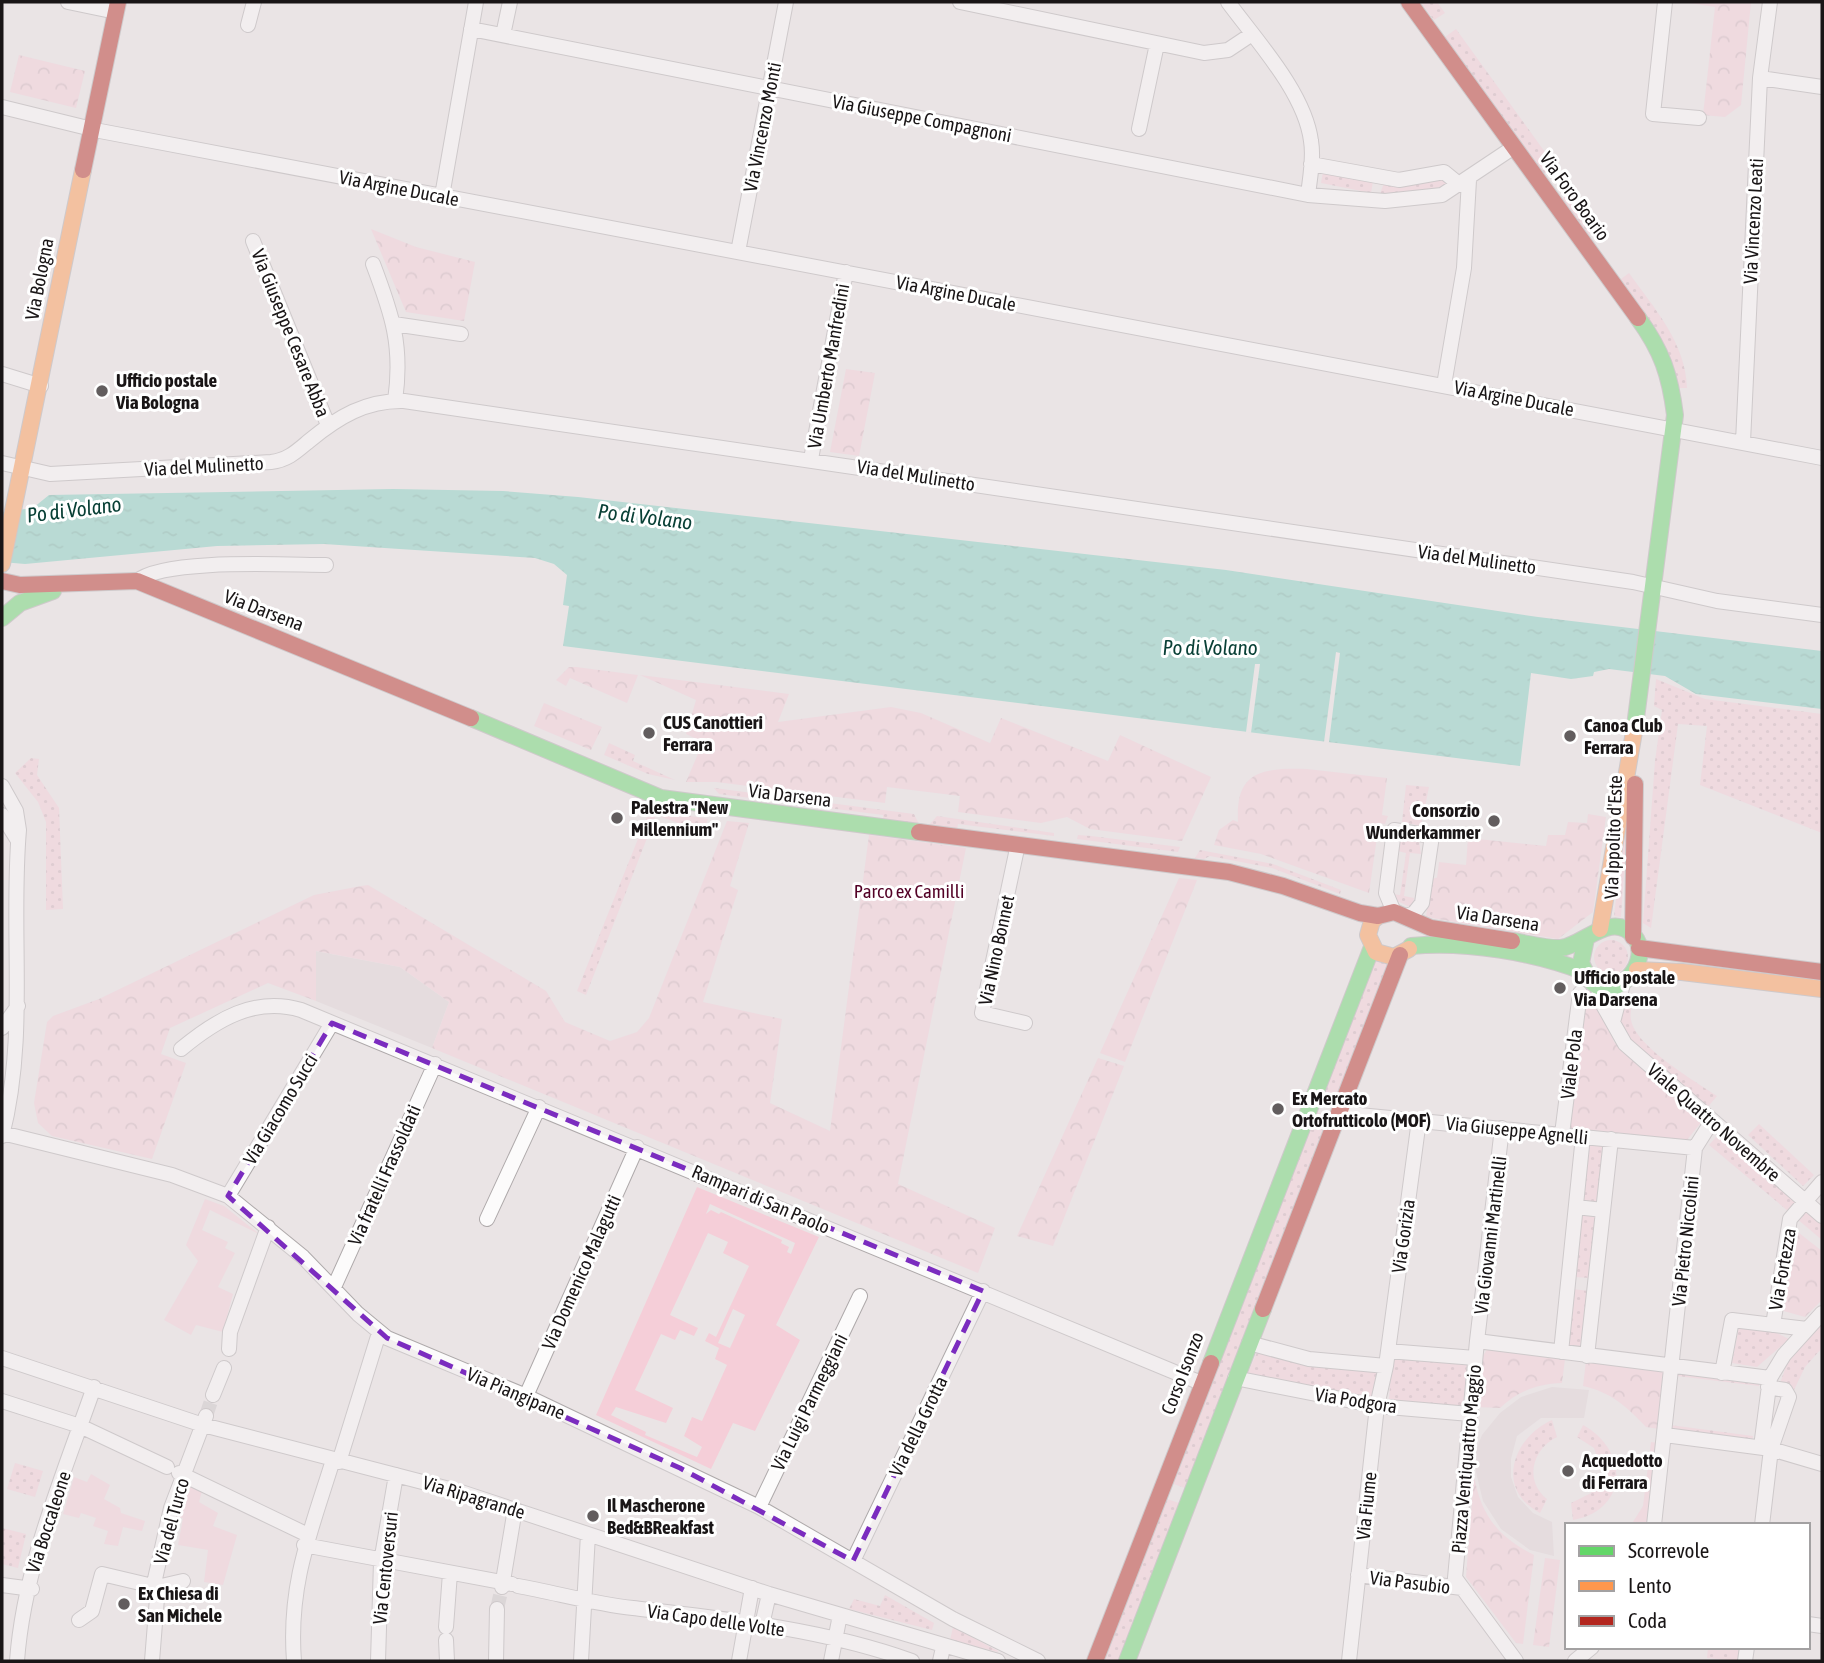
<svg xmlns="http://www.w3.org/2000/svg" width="1824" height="1663" font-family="'Asap Condensed',sans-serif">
<defs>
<pattern id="grass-dots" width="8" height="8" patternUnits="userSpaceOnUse" patternTransform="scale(1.75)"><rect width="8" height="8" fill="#f5ced8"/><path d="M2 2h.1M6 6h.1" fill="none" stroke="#d1b0b9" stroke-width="1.8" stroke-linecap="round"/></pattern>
<pattern id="park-crowns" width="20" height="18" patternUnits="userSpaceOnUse" patternTransform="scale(1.75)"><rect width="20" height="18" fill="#f5ced8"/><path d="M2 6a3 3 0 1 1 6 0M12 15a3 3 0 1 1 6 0" fill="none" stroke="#d1b0b9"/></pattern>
<pattern id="water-ripples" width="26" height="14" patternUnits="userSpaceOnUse" patternTransform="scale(1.75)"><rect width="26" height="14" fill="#7ecfbe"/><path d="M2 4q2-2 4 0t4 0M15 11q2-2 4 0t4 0" fill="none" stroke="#6cb1a3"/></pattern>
</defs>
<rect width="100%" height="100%" fill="#eae4e5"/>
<path fill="#e0d3d5" d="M315,951l85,16 49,35 -17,46 -116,-47z
M1552,1387l37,3 -5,28h-43l-24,18 -6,23v18l7,20 15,16 19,9 2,34 -24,-6 -29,-21 -18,-28 -7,-29v-22l6,-15 18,-22 21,-16z"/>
<path fill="url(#grass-dots)" d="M1420,2h17l8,11 -11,7z
M1456,29l99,137 -11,8 -99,-137z
M1323,172l50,9 -2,12 -50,-10z
M1442,176l8,6c-19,12 -47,11 -70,12l4,-11z
M1571,193l26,36 -8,6 -27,-36z
M1629,273c25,35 57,70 58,115h-11l-59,-106z
M1656,679l49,20 117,15v119l-122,-48 7,-59 -29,-2 -27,204 -8,-5 12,-162 7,-51 -8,-4z
M609,743l26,12 -2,6 42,19 -27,-6 -44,-19z
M31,758l8,1 -2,16 22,33 4,101 -17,1v-88l-8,-20 -23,-29z
M1632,760l-11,157 -7,-1z
M1406,785l23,2 -8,39 -19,-4z
M714,788l200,26 5,10 -36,-5v-4l-164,-21z
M650,809l58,10 -5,13 -47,-17 -70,180 -9,-4z
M937,816l117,17v3l-96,-12 -1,5 -28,-4z
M1078,835l13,1 89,11 -2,5 -101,-13z
M1403,839l16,2 2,13 -11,-1 -6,43 10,2 -2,10 -21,-10 1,-4 8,1 6,-42 -8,-2 1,-8z
M1200,850l73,14 68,26 -1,4 -68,-26 -62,-12 -6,3 -9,-1z
M1439,877l-7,41 -6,-2 6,-37z
M1594 957a17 17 0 1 1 34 0a17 17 0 1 1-34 0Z
M1375,957l17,7 -55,142 -17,-7z
M1632,1004c-1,4 -2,11 -1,16 5,27 64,61 86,76l-10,12 -76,-66 -12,-18 1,-17z
M1311,1110l19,7 -145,371 -17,-6z
M1759,1124l55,51 -11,11 -55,-51z
M1718,1135l78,66 -8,10 -79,-66z
M1588,1141l16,2 -8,60 -15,-2z
M1804,1209l18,15v16l-26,-22z
M1580,1212l16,2 -6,64 -15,-1z
M1573,1289l16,2 -6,56 -17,-1z
M1822,1320v28l-17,19 -11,23 -15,-4 11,-31z
M1739,1327l34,4 16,8 -32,28 -25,-4z
M1258,1350l119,20 -3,30 -127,-25z
M1392,1358l75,7 -4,41 -74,-6z
M1677,1369l83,11 -1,6 -82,-10z
M1552,1420l5,17c-25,12 -33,44 -10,62l-7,14c-45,-23 -28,-75 12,-93z
M1583,1425c46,25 46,85 -10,95l-2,-17 20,-10 11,-21 -8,-24 -17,-11z
M1670,1425l83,11 -1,6 -82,-10z
M15,1463l28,8 -8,26 -28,-8z
M1161,1497l18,6 -56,158h-18v-9z
M2,1528l24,6 -8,34 -16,-4z
M885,1595l49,28 -2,7 -83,-21 5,-10 26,7z
M953,1627l45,24v1l-48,-12z
M1708,1647h31l-1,14 -31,-3z"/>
<path fill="url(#park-crowns)" d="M1683,2h68l-10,103 -16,12 -22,-2 12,-108z
M19,55l66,16 -9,37 -66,-16z
M371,229l45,18 59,15 -11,59 -58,-9z
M846,369l29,4 -16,83 -29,-4z
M569,667h7l62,8 -11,28 -57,-25 -4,8 -10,-6z
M640,675l149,19 -11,28 113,-15 30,6 69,30 11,-25 107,43 12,-26 91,42 -29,64 -92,-12 -23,-12 -26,6 -83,-11 2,-16 -73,-9 -2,16 -169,-21h-30l17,-40 -17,-8 10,-34z
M544,703l58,24 -11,23 -57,-24z
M1307,769l80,9 -5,37 6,1 -3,8 -6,-1 -10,70 -108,-39 -47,-9 5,-15 14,-10 5,2c-3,-52 25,-54 69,-53z
M1588,814l18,3 -13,95 -35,27 -126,-21 7,-56 27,3 2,-27 78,8 2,-11h17l3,-13 19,1z
M727,821l22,2 -19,63 8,4 -35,112 79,17 -12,84 60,28 39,-296 97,13 -68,336 97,44 -17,45 -546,-225 17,-46 -49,-35 -84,-16v50l-48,-18 -98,45 -9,26 25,9 -34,96 -100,-23 -14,-13 -4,-20 13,-81 6,-6 46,-17 215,-104 47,-9 7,-1 178,106 19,31 45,19 27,-9 12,-14z
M1179,878l18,2 -72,182 -25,-9z
M1583,983l12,7 19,52 89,78 -16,20 -123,-11z
M1098,1058l26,8 -71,180 -36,-10z
M1794,1229l28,22v49l-17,17 -25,-7z
M1488,1348l77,11 -3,24c-25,1 -44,8 -62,25l-25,-1 5,-47z
M1586,1361l80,11 -7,57 -13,-2c-19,-20 -35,-35 -63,-41z
M1651,1442l7,1 -11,82h-16l12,-19z
M1474,1476c7,39 24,61 60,79l-11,89 -7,-1 -50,-66z
M1545,1558l15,2 -11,87 -16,-2z"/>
<path fill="#f5ced8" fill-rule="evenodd" d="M697,1187l122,50 -43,88 24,15 -45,91 -22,-8 -22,46 -115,-54zM710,1204l85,39 -4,11 -4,-2 2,-5 -8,-4 1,-3 -61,-28 -2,2 -8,-4 -5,4zM708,1233l20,9 -5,11 26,13 -33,71 -7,-4 -4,8 14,7 -4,11 12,6 -25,56 -10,-4 -8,19 18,11 -5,10 -52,-22 1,-3 -35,-17 5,-8 50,16 7,-15 -38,-18 26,-56 14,6 5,-10 14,6 4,-8 -28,-13zM733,1309l12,6 -15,33 -12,-5z
M205,1199l19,7 35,28 -49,-24 -8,20 26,12 -3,6 10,5 -17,34 15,7 -10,38 -27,-7 -5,10 -27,-15 34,-59 -12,-16z
M91,1474l19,11 -6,14 16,9 1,5 24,8 -3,10 -19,-4 -5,19 -14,-2 4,-13 -15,-5 3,-8 -15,-5 -2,5 -16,-4 11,-37 13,5z
M183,1482l19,9 -3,11 19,11 -5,13 24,9 -14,50 -19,-3 4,-32 -30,-5 5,-27 -9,-2z"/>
<path fill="url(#water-ripples)" d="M393,489l110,2 75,6 648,73 312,47 284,34v58l-126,-15 -31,-18 -56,-7 -15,3 -1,4 -22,3 -40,-6 -11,93 -957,-120 6,-40 -6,-1 4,-30 -13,-11 -19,-6 -211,-14 -107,2 -192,18 -23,-2v-50l31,-4 16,-13z"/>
<path fill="#eae4e5" d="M1336,652l4,1 -11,89h-5z
M1255,664h5l-9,69 -5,-1z"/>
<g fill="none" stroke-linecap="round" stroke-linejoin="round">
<path stroke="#cbc5c6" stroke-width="14" stroke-dasharray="14 7" stroke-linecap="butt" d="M206,1416l7,-21
M497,1609l5,-22"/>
<defs>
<path id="street" d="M68,2l48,10
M960,2l244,51 24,-3 24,-16
M1228,2c28,38 77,91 83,139 3,17 -1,36 -3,54
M1665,2l-12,112 46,4
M248,25l6,-23
M471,29l837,166 77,6 57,-6 72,-48
M503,35l7,-33
M1760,78l62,9
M2,107l98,24 1722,327
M1139,129l18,-85
M1311,164l88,16 45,-8 16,13
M442,196l34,-194
M253,241l75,184
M738,252l48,-250
M373,264c19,50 30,82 22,137
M394,324l67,10
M2,374l39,12
M1444,385l20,-117 5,-88
M1743,442l17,-364 10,-76
M811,459l35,-187
M2,463l48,11 221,-12c17,-2 26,-11 38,-21 29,-24 57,-41 95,-40l1229,181 84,19 105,14
M137,581c27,-23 150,-16 189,-16
M2,786l14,25 3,19c-9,102 9,205 -17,306
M2,815l15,24
M1018,844l-36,169 43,10
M1394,912l-8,-19 8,-63 38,6 -10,67 -8,10 -9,4
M1596,983l7,22 22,39 197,172
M1613,1022l10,-38
M2,1028l16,-22
M181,1049c35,-29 74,-53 120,-39l900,373
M1339,1113l356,35
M1502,1128l-25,213 -22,237 61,83
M2,1133l170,42 56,21 75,61 55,57 29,24 139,58 233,111 194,112 85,42
M1562,1134l18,-141
M228,1196l104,-173
M1576,1207l27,3
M487,1219l52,-112
M334,1287l101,-223
M1773,1325l17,-106 32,-37
M1477,1341l293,37
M1249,1343l60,16 77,7
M229,1349l1,-17 38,-105
M1388,1351l87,7
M1561,1352l22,-216
M1587,1356l24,-217
M2,1358l201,67 258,67 308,102 229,67
M1722,1373l10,-53 75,9
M1235,1378l142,28 93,8
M213,1395l11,-27
M526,1396l111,-249
M2,1401l78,25 87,41
M1665,1435l106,14 51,15
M1761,1447l9,-69 14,-23 38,-42
M339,1462l40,-129
M179,1473l129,62
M759,1507l101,-211
M1654,1525l41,-377 17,-27
M1762,1525l9,-76 18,-52 -4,-7 -17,-3
M304,1545l208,39
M853,1561l130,-270
M1358,1575l104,13
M2,1585l30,4
M518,1586c39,7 76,18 115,22 94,11 190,21 279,53
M502,1587l13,-78
M79,1620l13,-9 10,-37 55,13 26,-6
M1808,1624l14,2
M762,1625l7,-31
M446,1627l4,-54
M446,1640l1,21
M17,1661c7,-95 46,-185 77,-274
M152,1661l5,-63 -2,-19 16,-71 35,-92
M294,1661c-6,-77 17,-130 39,-201
M378,1661l3,-99 15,-87
M496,1661l1,-52
M581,1661l7,-127
M739,1661l13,-73
M831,1661l9,-46
M940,1661l2,-9
M1349,1661l28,-255 9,-40 33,-246
M1575,1661l17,-14
M1745,1661l2,-14"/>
<path id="fast" d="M2,618l18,-15 33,-12
M471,718l190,80 258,34
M1635,726l40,-311c-5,-40 -13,-64 -37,-97
M1512,941c16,2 33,8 49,7 23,-3 51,-38 73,-12 20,24 -18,68 -42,46 -5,-4 -8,-14 -11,-19l5,-24
M1411,946c55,-5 123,6 174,26
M1211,1363l161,-416
M1127,1661l136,-352"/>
<path id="slow" d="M2,564l81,-394
M1378,916l-6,5 -4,14 8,17 18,5 15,-8
M1600,929l35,-203
M1637,970l45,2 140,17"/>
<path id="jam" d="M1409,2l229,316
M83,170l35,-168
M2,581l18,4 117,-4 334,137
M919,832l310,40 54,14 77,27 18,3 16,-4 37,16 81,13
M1633,937l2,-153
M1639,948l183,24
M1263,1309l137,-354
M1095,1661l116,-298"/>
</defs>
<use href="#street" stroke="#aea9aa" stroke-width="16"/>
<use href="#fast" stroke="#aea9aa" stroke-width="18"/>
<use href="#slow" stroke="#aea9aa" stroke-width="18"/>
<use href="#jam" stroke="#aea9aa" stroke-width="18"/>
<use href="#street" stroke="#fcfbfb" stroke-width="14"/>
<use href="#fast" stroke="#63d668" stroke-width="16"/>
<use href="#slow" stroke="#ff974d" stroke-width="16"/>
<use href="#jam" stroke="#b3261e" stroke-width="16"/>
</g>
<path d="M0 0H1824V1663H0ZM332,1023l651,268 -130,270 -173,-93 -293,-130 -159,-142z" fill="#eae4e5" fill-opacity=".55" fill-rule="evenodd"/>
<path fill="none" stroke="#7b2cbf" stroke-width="5" stroke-dasharray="14 9" stroke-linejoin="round" d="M332,1023l651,268 -130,270 -173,-93 -293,-130 -159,-142z"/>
<g fill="#625d5e" stroke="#fff" stroke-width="2.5">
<circle cx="102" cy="391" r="7"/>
<circle cx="649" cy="733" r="7"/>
<circle cx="1570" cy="736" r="7"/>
<circle cx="617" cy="818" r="7"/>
<circle cx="1494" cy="821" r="7"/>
<circle cx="1560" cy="988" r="7"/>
<circle cx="1278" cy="1109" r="7"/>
<circle cx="1568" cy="1471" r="7"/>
<circle cx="593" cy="1516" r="7"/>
<circle cx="124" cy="1604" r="7"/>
</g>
<g text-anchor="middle" stroke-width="6" stroke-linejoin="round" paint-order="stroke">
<g font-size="19" fill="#191516" stroke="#fff">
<text transform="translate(922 118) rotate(11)" y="7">Via Giuseppe Compagnoni</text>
<text transform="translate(762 127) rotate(-79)" y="7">Via Vincenzo Monti</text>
<text transform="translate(399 188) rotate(11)" y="7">Via Argine Ducale</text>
<text transform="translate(1575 196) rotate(54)" y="7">Via Foro Boario</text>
<text transform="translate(1753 221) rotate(-87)" y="7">Via Vincenzo Leati</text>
<text transform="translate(39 279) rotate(-79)" y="7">Via Bologna</text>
<text transform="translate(956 293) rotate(11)" y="7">Via Argine Ducale</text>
<text transform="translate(291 333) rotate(68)" y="7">Via Giuseppe Cesare Abba</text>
<text transform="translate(828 366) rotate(-80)" y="7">Via Umberto Manfredini</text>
<text transform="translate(1514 398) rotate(11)" y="7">Via Argine Ducale</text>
<text transform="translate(204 466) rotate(-3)" y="7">Via del Mulinetto</text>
<text transform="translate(916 475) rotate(9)" y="7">Via del Mulinetto</text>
<text transform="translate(1477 559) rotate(8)" y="7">Via del Mulinetto</text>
<text transform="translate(264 610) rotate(21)" y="7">Via Darsena</text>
<text transform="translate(790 795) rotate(7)" y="7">Via Darsena</text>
<text transform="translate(1613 837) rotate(-88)" y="7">Via Ippolito d'Este</text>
<text transform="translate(1498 918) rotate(9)" y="7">Via Darsena</text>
<text transform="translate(996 950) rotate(-78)" y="7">Via Nino Bonnet</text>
<text transform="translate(1571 1064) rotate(-83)" y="7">Viale Pola</text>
<text transform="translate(280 1109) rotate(-59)" y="7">Via Giacomo Succi</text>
<text transform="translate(1714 1122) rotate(41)" y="7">Viale Quattro Novembre</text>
<text transform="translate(1517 1130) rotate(6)" y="7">Via Giuseppe Agnelli</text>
<text transform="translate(384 1175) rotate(-66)" y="7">Via fratelli Frassoldati</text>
<text transform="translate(761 1199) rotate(23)" y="7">Rampari di San Paolo</text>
<text transform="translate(1490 1235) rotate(-83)" y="7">Via Giovanni Martinelli</text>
<text transform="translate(1403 1236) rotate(-82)" y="7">Via Gorizia</text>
<text transform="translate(1685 1241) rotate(-84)" y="7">Via Pietro Niccolini</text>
<text transform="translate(1782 1269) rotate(-80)" y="7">Via Fortezza</text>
<text transform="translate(581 1272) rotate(-66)" y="7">Via Domenico Malagutti</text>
<text transform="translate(1182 1373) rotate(-69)" y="7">Corso Isonzo</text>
<text transform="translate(516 1393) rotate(23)" y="7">Via Piangipane</text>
<text transform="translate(1356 1400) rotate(9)" y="7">Via Podgora</text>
<text transform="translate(809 1402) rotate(-64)" y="7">Via Luigi Parmeggiani</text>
<text transform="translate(918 1426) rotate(-64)" y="7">Via della Grotta</text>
<text transform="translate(1466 1459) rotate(-85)" y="7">Piazza Ventiquattro Maggio</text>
<text transform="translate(474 1497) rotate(17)" y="7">Via Ripagrande</text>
<text transform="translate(1366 1506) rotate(-84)" y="7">Via Fiume</text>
<text transform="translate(171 1521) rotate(-75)" y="7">Via del Turco</text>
<text transform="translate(48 1522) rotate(-72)" y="7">Via Boccaleone</text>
<text transform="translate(385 1568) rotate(-84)" y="7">Via Centoversuri</text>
<text transform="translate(1410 1582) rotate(7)" y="7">Via Pasubio</text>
<text transform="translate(716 1620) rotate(8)" y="7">Via Capo delle Volte</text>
</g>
<g font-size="19" font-weight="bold" fill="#191516" stroke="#fff" text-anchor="start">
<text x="116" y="387">Ufficio postale<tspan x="116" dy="22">Via Bologna</tspan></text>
<text x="663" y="729">CUS Canottieri<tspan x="663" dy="22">Ferrara</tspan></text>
<text x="1584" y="732">Canoa Club<tspan x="1584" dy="22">Ferrara</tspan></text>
<text x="631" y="814">Palestra "New<tspan x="631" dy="22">Millennium"</tspan></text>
<text x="1480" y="817" text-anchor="end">Consorzio<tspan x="1480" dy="22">Wunderkammer</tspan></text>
<text x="1574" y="984">Ufficio postale<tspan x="1574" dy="22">Via Darsena</tspan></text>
<text x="1292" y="1105">Ex Mercato<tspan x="1292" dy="22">Ortofrutticolo (MOF)</tspan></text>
<text x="1582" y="1467">Acquedotto<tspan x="1582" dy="22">di Ferrara</tspan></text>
<text x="607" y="1512">Il Mascherone<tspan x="607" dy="22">Bed&amp;BReakfast</tspan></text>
<text x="138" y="1600">Ex Chiesa di<tspan x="138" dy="22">San Michele</tspan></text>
</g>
<g font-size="19" fill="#530126" stroke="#fff">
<text x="909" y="898">Parco ex Camilli</text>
</g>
<g font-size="21" font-style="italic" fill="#094036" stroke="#fff">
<text transform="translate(74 510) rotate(-7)" y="7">Po di Volano</text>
<text transform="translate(645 517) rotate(7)" y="7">Po di Volano</text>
<text x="1210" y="655">Po di Volano</text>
</g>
</g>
<rect width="1824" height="1663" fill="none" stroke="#191516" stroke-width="7"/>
<rect x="1565" y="1523" width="245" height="126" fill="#ffffff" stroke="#a3a1a2" stroke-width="2"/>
<rect x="1579" y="1546" width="35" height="10" fill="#63d668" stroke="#a3a1a2" stroke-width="2"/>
<text x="1628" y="1558" font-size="21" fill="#191516">Scorrevole</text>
<rect x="1579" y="1581" width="35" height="10" fill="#ff974d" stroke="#a3a1a2" stroke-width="2"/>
<text x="1628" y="1593" font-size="21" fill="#191516">Lento</text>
<rect x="1579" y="1616" width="35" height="10" fill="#b3261e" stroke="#a3a1a2" stroke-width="2"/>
<text x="1628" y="1628" font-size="21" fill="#191516">Coda</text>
</svg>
